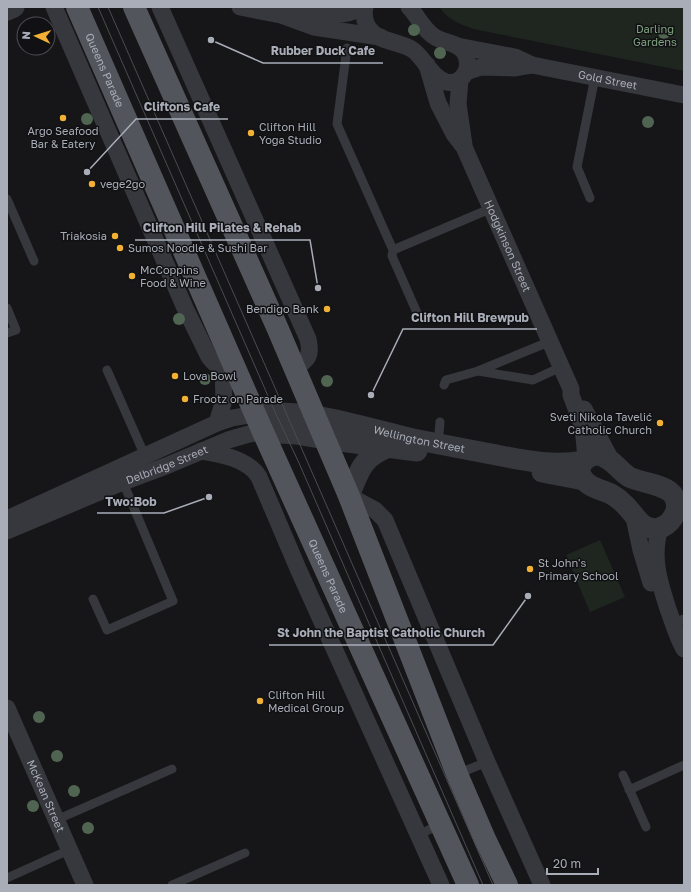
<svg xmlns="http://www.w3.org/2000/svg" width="691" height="892" font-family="'Golos Text',sans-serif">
<rect width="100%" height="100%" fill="#161618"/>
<path fill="#1e261f" d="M439,7h245v64l-206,-41c-15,-4 -30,-10 -39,-23z
M600,540l25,57 -35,15 -24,-57z"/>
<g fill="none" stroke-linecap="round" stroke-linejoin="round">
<path stroke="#37383d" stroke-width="9" d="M347,48l-10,76 56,126 -1,6 26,59
M590,198l-13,-31 18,-90
M7,199l27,62
M393,250l99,-42
M7,308l9,22 -9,3
M107,370l38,86
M478,371l73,-30
M444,385l2,-5 32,-9 55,9 28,-13
M438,445l2,-23
M93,599l14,31 66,-29 -50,-119
M673,623l11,-4
M457,774l30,-12
M623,775l23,52
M629,790l55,-25
M56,820l116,-51
M418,835l23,-11
M7,878l62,-28
M172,885l73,-32"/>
<g stroke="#37383d" stroke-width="17">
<path d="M54,7l131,301 24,49c7,10 18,14 29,19"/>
<path d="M160,7l148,332c4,17 0,21 -14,29"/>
<path d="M240,7l41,8 33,12 66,10"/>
<path d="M288,7c24,4 52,14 74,0"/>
<path d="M365,7c-2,9 0,18 7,25 9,10 30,10 41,18 12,9 18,27 33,32 17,4 27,-16 18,-30 -7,-10 -20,-9 -29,-15 -12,-7 -17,-21 -26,-30"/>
<path id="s1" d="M457,46l58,11 17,8 152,30"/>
<path id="s2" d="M427,65l11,38 16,31 10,13 107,242v6l12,32 3,31"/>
<path d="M466,72l15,-5 34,1 17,-3"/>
<path d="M460,80l-2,24 6,41"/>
<path d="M584,409l28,53"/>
<path d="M217,423l7,-23 -1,-31"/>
<path d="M201,451c20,3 47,8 58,26l40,94 142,314"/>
<path d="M349,496l26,14 10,10 102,242 55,123"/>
<path d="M633,513l8,37 10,33"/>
<path d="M7,519l210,-96 15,-5 23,-4"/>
<path d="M660,528c-9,29 -1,53 8,81 5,13 9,28 16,40"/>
<path id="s3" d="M7,531l116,-49 43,-16 62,-26 21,-6 14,-2"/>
<path id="s4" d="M7,708l78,177"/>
</g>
<g stroke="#37383d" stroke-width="21">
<path d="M7,10l7,-3"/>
<path id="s5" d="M255,414c55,-6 106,13 158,25 26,5 52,10 78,15 31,6 61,13 93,7"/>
<path d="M263,432l33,2 29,5 92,12"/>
<path d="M597,455c14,1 21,15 32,22 13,6 29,6 40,14 22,16 -9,56 -32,28 -8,-10 -15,-19 -26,-25 -8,-4 -21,-6 -27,-14 -10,-12 1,-24 13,-25z"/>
<path d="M542,472l42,8"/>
<path d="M349,496c11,-26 12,-38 40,-49"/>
</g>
<g stroke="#53555c" stroke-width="22">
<path id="s6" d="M77,7l186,425 205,453"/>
<path d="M134,7l143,320 72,169 108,278 28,65 22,46"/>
</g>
<path stroke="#4a4c52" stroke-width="1" d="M98,7l177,405 24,51 184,422
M108,7l385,878"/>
</g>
<g fill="#506452">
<circle cx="414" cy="30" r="6"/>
<circle cx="664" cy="33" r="6"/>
<circle cx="440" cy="53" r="6"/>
<circle cx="87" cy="119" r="6"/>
<circle cx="648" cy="122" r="6"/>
<circle cx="179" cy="319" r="6"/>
<circle cx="205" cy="379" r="6"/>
<circle cx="327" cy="381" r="6"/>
<circle cx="39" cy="717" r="6"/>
<circle cx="57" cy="756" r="6"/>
<circle cx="74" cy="791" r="6"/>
<circle cx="33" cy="806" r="6"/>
<circle cx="88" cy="828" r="6"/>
</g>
<g fill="#f2b134" stroke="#111113" stroke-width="1.5">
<circle cx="63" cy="118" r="4"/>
<circle cx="251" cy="133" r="4"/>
<circle cx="92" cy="184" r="4"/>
<circle cx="115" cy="236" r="4"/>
<circle cx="120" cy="248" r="4"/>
<circle cx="132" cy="276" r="4"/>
<circle cx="327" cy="309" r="4"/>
<circle cx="175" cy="376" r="4"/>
<circle cx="185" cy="399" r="4"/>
<circle cx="660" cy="423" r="4"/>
<circle cx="530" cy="569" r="4"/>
<circle cx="260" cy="701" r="4"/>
</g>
<g text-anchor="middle" stroke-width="3" stroke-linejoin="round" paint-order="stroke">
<g font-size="11" fill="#7fa381" stroke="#111113">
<text x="655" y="33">Darling<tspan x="655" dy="13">Gardens</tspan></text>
</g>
<g font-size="11" fill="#a8adb8" stroke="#111113">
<text dy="4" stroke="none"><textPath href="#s6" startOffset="69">Queens Parade</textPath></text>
<text dy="4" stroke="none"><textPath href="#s1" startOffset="155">Gold Street</textPath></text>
<text dy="4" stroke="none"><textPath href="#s2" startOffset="199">Hodgkinson Street</textPath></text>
<text dy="4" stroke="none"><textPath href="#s5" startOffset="167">Wellington Street</textPath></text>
<text dy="4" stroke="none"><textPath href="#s3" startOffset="173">Delbridge Street</textPath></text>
<text dy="4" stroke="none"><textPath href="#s6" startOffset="622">Queens Parade</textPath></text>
<text dy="4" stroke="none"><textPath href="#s4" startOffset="96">McKean Street</textPath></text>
</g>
<g font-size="11" fill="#a8adb8" stroke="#111113" text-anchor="start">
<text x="259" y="131">Clifton Hill<tspan x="259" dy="13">Yoga Studio</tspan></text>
<text x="63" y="135" text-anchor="middle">Argo Seafood<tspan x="63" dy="13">Bar &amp; Eatery</tspan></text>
<text x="100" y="188">vege2go</text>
<text x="107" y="240" text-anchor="end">Triakosia</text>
<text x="128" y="252">Sumos Noodle &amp; Sushi Bar</text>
<text x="140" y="274">McCoppins<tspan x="140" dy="13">Food &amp; Wine</tspan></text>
<text x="319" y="313" text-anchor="end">Bendigo Bank</text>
<text x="183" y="380">Lova Bowl</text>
<text x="193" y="403">Frootz on Parade</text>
<text x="652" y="421" text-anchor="end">Sveti Nikola Tavelić<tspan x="652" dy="13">Catholic Church</tspan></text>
<text x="538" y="567">St John's<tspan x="538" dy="13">Primary School</tspan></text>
<text x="268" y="699">Clifton Hill<tspan x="268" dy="13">Medical Group</tspan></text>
</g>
</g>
<path fill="none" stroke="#a8adb8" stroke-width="1.5" d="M211 40L263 63H383M87 172L136 119H228M318 288L310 240H135M371 395L403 329H537M209 497L164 513H97M528 596L493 645H269"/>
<g fill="#a8adb8" stroke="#111113" stroke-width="1.5">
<circle cx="211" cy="40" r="4"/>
<circle cx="87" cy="172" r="4"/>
<circle cx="318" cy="288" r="4"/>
<circle cx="371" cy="395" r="4"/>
<circle cx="209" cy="497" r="4"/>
<circle cx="528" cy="596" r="4"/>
</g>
<g font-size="12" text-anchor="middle" font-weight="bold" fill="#a8adb8" stroke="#111113" stroke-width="3" stroke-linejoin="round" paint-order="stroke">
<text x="323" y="55">Rubber Duck Cafe</text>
<text x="182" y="111">Cliftons Cafe</text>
<text x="222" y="232">Clifton Hill Pilates &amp; Rehab</text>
<text x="470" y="322">Clifton Hill Brewpub</text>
<text x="131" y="506">Two:Bob</text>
<text x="381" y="637">St John the Baptist Catholic Church</text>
</g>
<rect width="691" height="892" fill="none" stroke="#a8adb8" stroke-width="16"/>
<g transform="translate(36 36) rotate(274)"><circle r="19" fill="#111113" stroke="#4d4f55"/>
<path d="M0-3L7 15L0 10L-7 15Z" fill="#f2b134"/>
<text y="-6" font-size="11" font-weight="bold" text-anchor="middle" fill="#a8adb8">N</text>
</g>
<path d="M547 868v6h51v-6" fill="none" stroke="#a8adb8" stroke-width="2"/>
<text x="553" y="868" font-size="12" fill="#a8adb8" stroke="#111113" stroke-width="3" paint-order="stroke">20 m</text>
</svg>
